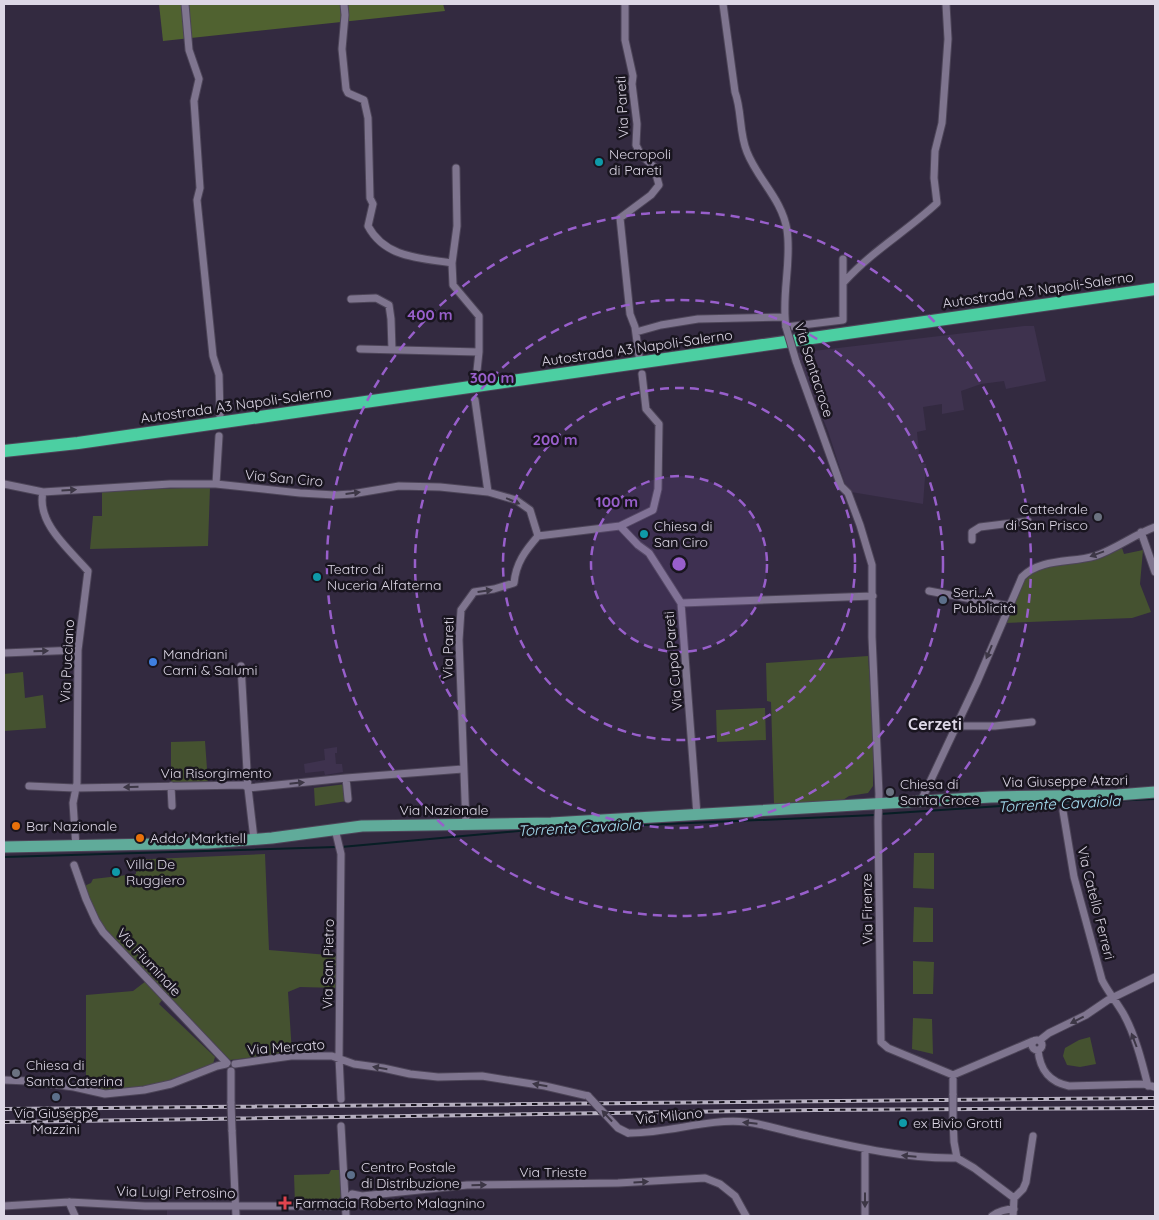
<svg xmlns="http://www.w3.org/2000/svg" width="1159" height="1220" font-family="Quicksand,sans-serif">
<rect width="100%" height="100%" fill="#332a40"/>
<path fill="#3e324e" d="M1024,326h10l12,55 -40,8 -2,-8 -23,3 -20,7 3,19 -22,4v-10l-19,3 3,23 -9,2 3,31 6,1 -3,40 -72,-12 -6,-8 -17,-53 -32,-78z
M337,747v6h-2l1,11h6l1,8 -18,3 -1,-4 -19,2 -1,-9 21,-4 -1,-11z
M167,1208l63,1v7h-63z"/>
<path fill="#455230" d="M210,487l-2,59 -118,3 3,-33h9v-25z
M1122,548l2,6 19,-4 -3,34 11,28 -19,6 -127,5 17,-41 12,-10 10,-5 58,-9z
M868,656l5,67v63l-5,7 -19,3 -6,4 -69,4 -3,-102 -4,-1 -1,-38z
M23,672l2,26 18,-3 3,33 -42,3v-57z
M765,708l1,32 -49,2 -1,-32z
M205,741l3,42 -37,3v-44z
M346,784l1,17 -32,5 -1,-18z
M914,853h20v36l-21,-1z
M265,854l4,96 71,6 -2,32 -38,-1 -12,5 4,61 -62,7 -127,-132 -21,-41 9,-4 2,-4 43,-5v-5h-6l-2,-9z
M914,907l19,1v34h-20z
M913,961l21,1 -1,32h-20z
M146,981l17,18 -4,5 56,53 -2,7c-43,19 -80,29 -127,25v-94l47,-4z
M913,1018l19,1 1,35 -21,-5z
M1090,1037l6,27 -16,3 -13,-2 -4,-9 2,-8 14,-8z
M331,1170h10l1,26 -9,7 -38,1 -1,-29 35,-1z"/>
<path fill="#506230" d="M159,4h284l2,7 -282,30z"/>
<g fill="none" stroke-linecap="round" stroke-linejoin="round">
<path stroke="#081e25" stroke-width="2" d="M880,814l121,-8 154,-7
M341,847l188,-17 346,-15
M4,857l332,-10"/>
<defs>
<path id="minor" d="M185,4l4,46 10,29 -5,22 6,87 -3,12 16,156 6,19 1,41
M344,4l1,11 -3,34 4,40 2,4 16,7 4,18 2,80 3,6 -5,22c17,32 52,32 84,37
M625,4v36l8,36 -1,8 5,40 -1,21 5,10 13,12 5,18 -8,10 -31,23 10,96 5,13 4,29
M723,4l12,88c7,19 4,41 12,60 11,28 35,47 40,78 5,32 -6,65 -1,97l57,-7v-61
M456,168l1,58 -5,37 1,22 26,31v36l-3,28
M844,282c28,-31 63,-51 93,-79l-3,-25 1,-27 7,-28 6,-84 -2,-35
M351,299l25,-1 13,7 2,14 1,31
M636,332l25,-7 37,-6 87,-2
M360,349l119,3
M796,361l45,125 7,7 12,32 12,40v72l7,157 -1,27 3,221 7,6 65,27 80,-34
M475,400l13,92
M4,484l39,8 127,-8h46l84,9 35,2 17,-1 47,-8 41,1 48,5 28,8 14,10 8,26
M216,484l3,-48
M43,492c-7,31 27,58 45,79l-10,79 -1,133 -4,20 3,44
M620,526l18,19 11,8 32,50 16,212
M1141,532l14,40
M972,540v-8l8,-5 48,-6
M929,591l80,15
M681,603l192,-7
M4,653l74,-3
M241,666l7,122 6,51
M957,726h38l37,-4
M346,778l2,21
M29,786l46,2 169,-3 4,3 98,-10 117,-9
M171,786l1,20
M921,801l56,-119 45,-105c19,-19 49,-14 73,-21 21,-7 40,-22 60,-29
M1063,811l11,66 28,103c6,12 14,21 21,33 12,21 19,49 25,73
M466,825l-7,-185 2,-30 13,-18 20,-3 20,-6c2,-20 11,-32 24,-47l82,-10 33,-16 5,-21 1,-65 -13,-15 -4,-35
M335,829l6,25 -2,203 2,42
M74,865l12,34 10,22 7,11 124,131
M1032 1045a5 5 0 1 1 10 0a5 5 0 1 1-10 0Z
M1040,1040l9,-7 37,-18 22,-15 47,-23
M1038,1050c2,20 11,32 31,36l75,-2 11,3
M235,1064l56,-8h41l22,8 29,4 27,6 28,3 44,-1 63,10 43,10
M231,1071v32
M953,1075v20
M4,1080l24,1 46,6 31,7 39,-4 27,-6 46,-18 9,-2
M953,1119l1,23 3,16 17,10 40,30
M341,1126l5,90
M232,1130l4,86
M628,1133c40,1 79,-15 118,-11 18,2 35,8 53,12 52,12 104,25 158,24
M69,1202l6,14
M4,1206l65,-4 76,4h190l7,-2 10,-10 10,2 105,-11 151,-2 87,-5 15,6 15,12 11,20
M865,1216v-67
M992,1216c7,-5 13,-7 22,-7
M1013,1216l1,-18 9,-9 3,-7 7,-46"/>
<path id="primary" d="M4,847l204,-4 64,-5 90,-12 189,-3 440,-26 126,-2 38,-3"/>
<path id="motorway" d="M4,451l74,-8 1077,-154"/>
</defs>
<use href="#minor" stroke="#4d4558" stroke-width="9"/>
<use href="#primary" stroke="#4d4558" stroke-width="13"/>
<use href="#motorway" stroke="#4d4558" stroke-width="14"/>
<use href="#minor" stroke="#7f758f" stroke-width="7"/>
<use href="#primary" stroke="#60ab9a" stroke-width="11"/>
<use href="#motorway" stroke="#4ccfa2" stroke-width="12"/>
<defs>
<path id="rail" d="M4,1109l1151,-11
M4,1122l811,-12 340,-2"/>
</defs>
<use href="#rail" stroke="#b6afc0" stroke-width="4"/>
<use href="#rail" stroke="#19151f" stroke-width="2" stroke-dasharray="5.5" stroke-linecap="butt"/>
<defs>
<path id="minor-bridge" d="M786,327l10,34
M953,1095v24
M588,1096l30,32 10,5
M231,1103l1,27"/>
</defs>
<use href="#minor-bridge" stroke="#4d4558" stroke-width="9" stroke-linecap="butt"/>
<use href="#minor-bridge" stroke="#7f758f" stroke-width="7"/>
</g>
<defs><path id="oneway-solid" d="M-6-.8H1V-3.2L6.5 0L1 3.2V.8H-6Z" transform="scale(1.25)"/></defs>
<g fill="#3d3746">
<use href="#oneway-solid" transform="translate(69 490) rotate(-3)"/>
<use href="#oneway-solid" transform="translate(353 493) rotate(-7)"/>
<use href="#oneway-solid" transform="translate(513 501) rotate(23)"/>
<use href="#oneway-solid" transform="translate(1097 554) rotate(160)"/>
<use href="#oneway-solid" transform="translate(485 591) rotate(-8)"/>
<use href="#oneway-solid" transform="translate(41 651) rotate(-2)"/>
<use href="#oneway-solid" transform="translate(989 652) rotate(113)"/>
<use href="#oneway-solid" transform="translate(297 783) rotate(-6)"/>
<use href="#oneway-solid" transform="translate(131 787) rotate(179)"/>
<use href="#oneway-solid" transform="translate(1077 1020) rotate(153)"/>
<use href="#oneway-solid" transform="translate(1134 1040) rotate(-111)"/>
<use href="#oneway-solid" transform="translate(380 1068) rotate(-170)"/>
<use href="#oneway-solid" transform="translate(540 1085) rotate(-170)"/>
<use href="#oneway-solid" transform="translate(607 1116) rotate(-133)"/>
<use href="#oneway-solid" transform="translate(750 1123) rotate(-174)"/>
<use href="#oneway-solid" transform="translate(909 1156) rotate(-175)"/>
<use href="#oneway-solid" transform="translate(641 1182) rotate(-3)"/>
<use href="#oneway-solid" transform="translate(479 1185) rotate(-2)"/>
<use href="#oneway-solid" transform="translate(865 1200) rotate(90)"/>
</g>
<circle cx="679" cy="564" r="88" fill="#985fcb" fill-opacity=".12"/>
<g fill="none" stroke="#985fcb" stroke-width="2.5" stroke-dasharray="9 6">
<circle cx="679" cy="564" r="88"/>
<circle cx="679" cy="564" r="176"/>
<circle cx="679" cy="564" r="264"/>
<circle cx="679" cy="564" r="352"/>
</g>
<g fill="#0f9aa8" stroke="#19151f" stroke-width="2">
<circle cx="599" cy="162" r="5"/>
<circle cx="644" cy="534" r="5"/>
<circle cx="317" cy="577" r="5"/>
<circle cx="116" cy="872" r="5"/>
<circle cx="903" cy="1123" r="5"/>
</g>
<g fill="#6b7280" stroke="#19151f" stroke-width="2">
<circle cx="1098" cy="517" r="5"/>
<circle cx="890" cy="792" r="5"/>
<circle cx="16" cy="1073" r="5"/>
</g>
<g fill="#5c6f8a" stroke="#19151f" stroke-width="2">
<circle cx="943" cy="600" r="5"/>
<circle cx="56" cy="1097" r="5"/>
<circle cx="351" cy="1175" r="5"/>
</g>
<circle fill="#3f7fe0" stroke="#19151f" stroke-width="2" cx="153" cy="662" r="5"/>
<g fill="#e8710a" stroke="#19151f" stroke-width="2">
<circle cx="16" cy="826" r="5"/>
<circle cx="140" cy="838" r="5"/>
</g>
<path fill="#e0444e" stroke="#19151f" stroke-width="2" d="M282.5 1195.5h5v5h5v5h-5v5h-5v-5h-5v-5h5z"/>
<g text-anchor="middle" stroke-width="5" stroke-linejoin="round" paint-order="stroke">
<g font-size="14" fill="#ddd7e6" stroke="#19151f">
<text transform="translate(622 107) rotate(-93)" y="5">Via Pareti</text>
<text transform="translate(1038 290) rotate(-8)" y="5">Autostrada A3 Napoli-Salerno</text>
<text transform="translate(637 348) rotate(-8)" y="5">Autostrada A3 Napoli-Salerno</text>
<text transform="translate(814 370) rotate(72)" y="5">Via Santacroce</text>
<text transform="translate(236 405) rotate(-8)" y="5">Autostrada A3 Napoli-Salerno</text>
<text transform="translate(284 478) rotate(5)" y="5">Via San Ciro</text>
<text transform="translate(448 648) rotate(-89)" y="5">Via Pareti</text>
<text transform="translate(67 661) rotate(-87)" y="5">Via Pucciano</text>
<text transform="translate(673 661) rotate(-95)" y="5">Via Cupa Pareti</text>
<text x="216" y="778">Via Risorgimento</text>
<text transform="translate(1065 781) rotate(-1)" y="5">Via Giuseppe Atzori</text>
<text x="444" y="815">Via Nazionale</text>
<text transform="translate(1096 903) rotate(76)" y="5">Via Catello Ferreri</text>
<text transform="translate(867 909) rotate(-91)" y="5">Via Firenze</text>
<text transform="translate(149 962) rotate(47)" y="5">Via Fiuminale</text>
<text transform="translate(328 964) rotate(-89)" y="5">Via San Pietro</text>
<text transform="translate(286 1047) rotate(-4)" y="5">Via Mercato</text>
<text transform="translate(669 1116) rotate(-6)" y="5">Via Milano</text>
<text x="553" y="1177">Via Trieste</text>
<text transform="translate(176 1192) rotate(1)" y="5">Via Luigi Petrosino</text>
</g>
<g font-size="14" fill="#ddd7e6" stroke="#19151f" text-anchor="start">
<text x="609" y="159">Necropoli<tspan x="609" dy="16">di Pareti</tspan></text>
<text x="1088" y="514" text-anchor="end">Cattedrale<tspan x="1088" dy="16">di San Prisco</tspan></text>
<text x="654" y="531">Chiesa di<tspan x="654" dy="16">San Ciro</tspan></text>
<text x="327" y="574">Teatro di<tspan x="327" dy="16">Nuceria Alfaterna</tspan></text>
<text x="953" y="597">Seri...A<tspan x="953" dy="16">Pubblicità</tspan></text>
<text x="163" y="659">Mandriani<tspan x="163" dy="16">Carni &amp; Salumi</tspan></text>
<text x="900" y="789">Chiesa di<tspan x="900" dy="16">Santa Croce</tspan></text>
<text x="26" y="831">Bar Nazionale</text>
<text x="150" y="843">Addo' Marktiell</text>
<text x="126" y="869">Villa De<tspan x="126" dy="16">Ruggiero</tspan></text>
<text x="26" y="1070">Chiesa di<tspan x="26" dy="16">Santa Caterina</tspan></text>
<text x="56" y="1118" text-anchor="middle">Via Giuseppe<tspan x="56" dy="16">Mazzini</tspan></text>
<text x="913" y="1128">ex Bivio Grotti</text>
<text x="361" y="1172">Centro Postale<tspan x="361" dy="16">di Distribuzione</tspan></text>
<text x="295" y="1208">Farmacia Roberto Malagnino</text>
</g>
<g font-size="15" font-style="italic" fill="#a9e2f6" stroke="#19151f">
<text transform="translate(1059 804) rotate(-3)" y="5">Torrente Cavaiola</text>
<text transform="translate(579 828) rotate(-3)" y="5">Torrente Cavaiola</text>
</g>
<g font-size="16" font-weight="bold" fill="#ddd7e6" stroke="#19151f">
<text x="935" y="730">Cerzeti</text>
</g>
</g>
<circle cx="679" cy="564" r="8" fill="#985fcb" stroke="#19151f" stroke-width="2.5"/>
<g font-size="15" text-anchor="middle" font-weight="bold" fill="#985fcb" stroke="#19151f" stroke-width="5" stroke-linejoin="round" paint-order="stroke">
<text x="430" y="320">400 m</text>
<text x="492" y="383">300 m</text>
<text x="555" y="445">200 m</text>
<text x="617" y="507">100 m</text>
</g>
<rect width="1159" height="1220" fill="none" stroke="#ddd7e6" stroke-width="10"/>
</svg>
